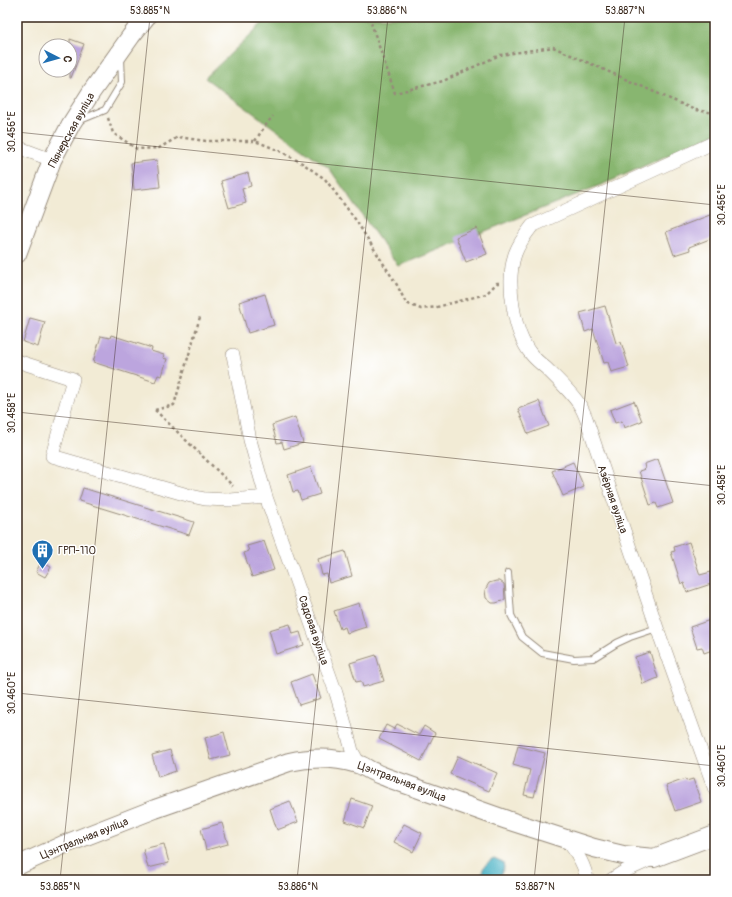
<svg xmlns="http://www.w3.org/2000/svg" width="732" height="897" font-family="Pangolin,sans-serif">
<rect width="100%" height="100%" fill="#fff"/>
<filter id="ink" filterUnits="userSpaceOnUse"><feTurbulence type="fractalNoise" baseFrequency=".025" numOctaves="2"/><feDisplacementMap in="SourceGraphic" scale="8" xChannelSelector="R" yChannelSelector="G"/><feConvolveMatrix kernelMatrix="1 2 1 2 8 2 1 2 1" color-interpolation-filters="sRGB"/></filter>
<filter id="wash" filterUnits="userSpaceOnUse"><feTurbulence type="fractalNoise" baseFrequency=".012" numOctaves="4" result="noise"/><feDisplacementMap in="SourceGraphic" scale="16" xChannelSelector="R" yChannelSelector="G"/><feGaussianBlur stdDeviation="0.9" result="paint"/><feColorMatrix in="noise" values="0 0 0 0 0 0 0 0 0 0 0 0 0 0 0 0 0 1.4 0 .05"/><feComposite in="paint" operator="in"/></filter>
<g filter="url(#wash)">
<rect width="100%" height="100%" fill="#f2ebd5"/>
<path fill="#88b66f" stroke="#627046" d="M269,17h446v117l-102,46 -215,86 -69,-98 -124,-90z"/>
<path fill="#43afc2" stroke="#3f6c70" d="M494,859l9,4 1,4c-4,11 -9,13 -20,13 -5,-9 1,-17 10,-21z"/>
<g id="blocks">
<path fill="#bca5de" d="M70,39l14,5 -13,34h-1z
M157,160l3,27 -26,3 -3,-27z
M248,173l3,13 -9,3 4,14 -17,5 -8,-27z
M715,213v24l-26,10 1,3 -16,5 -8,-23z
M477,228l10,26 -21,8 -10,-25z
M265,294l9,31 -26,8 -9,-31z
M605,306l11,37 5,-1 8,25 -18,5 -3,-10 -4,1 -11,-34 -8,3 -5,-19z
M30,318l15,4 -7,25 -15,-5z
M111,335l41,13 -1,3 13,4 -1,3 4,1 -5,17 -4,-1 -3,7 -62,-20 8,-26 9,2z
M539,401l10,25 -21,8 -10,-25z
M634,401l8,20 -18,7 -2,-7 -7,2 -5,-13z
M295,417l8,26 -19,6 -2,-7 -5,1 -5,-18z
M658,459l15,44 -15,5 -2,-5 -6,2 -11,-34 6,-2 -1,-5z
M573,462l11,25 -21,9 -11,-25z
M311,467l9,27 -19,6 -3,-9 -5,1 -5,-17z
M83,488l111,34 -5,13 -110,-34z
M264,541l10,29 -22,7 -8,-24 5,-2 -2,-5z
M689,542l11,33 11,-3 3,11 -27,9 -3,-9 -3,1 -10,-32 4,-1 -1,-4z
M345,551l7,25 -23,7 -2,-9 -5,1 -4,-16z
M41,562l10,5 -6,10 -9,-5z
M496,581h4l4,3 1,15 -3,2 -6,2h-4l-6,-5 -1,-8 4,-7z
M359,603l7,24 -19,6 -2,-6 -5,2 -6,-18z
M713,619l2,6v24l-11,4 -2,-6 -5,1 -7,-21z
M290,624l3,10 7,-2 4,13 -28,9 -7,-24z
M650,652l8,26 -15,6 -8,-27z
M376,655l8,26 -21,6 -2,-6 -5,1 -6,-19z
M312,674l9,24 -22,7 -8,-23z
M397,724l22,11 5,-9 11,7 -14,28 -42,-22 7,-14 8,4z
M224,732l6,23 -19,5 -6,-22z
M518,746l27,7 -11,44 -10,-2 6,-25 -17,-5z
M170,750l6,21 -18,6 -6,-22z
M458,756l39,17 -8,18 -39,-17z
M685,779l1,2 7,-2 8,23 -26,9 -9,-25z
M352,799l20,7 -8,22 -19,-7z
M290,801l8,21 -21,8 -7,-21z
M222,823l6,21 -22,6 -5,-21z
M404,824l18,9 -9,19 -19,-10z
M164,844l5,19 -21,5 -5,-19z"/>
</g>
</g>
<g filter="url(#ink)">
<use href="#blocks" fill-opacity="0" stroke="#968a7a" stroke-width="1"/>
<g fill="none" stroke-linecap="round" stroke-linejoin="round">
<defs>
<path id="lane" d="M78,121l27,-11 17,-28 -1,-24
M508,573l3,42 11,22 20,16 32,6 19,-1 24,-15 13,-6 27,-9"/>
<path id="street" d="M715,142l-183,84c-7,9 -13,17 -17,28 -9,26 -2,78 16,100 4,5 10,10 15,14 12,12 24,23 33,36 3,4 5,9 7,14l71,210 58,162
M17,147l35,13
M233,355l17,85 16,57 70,196 8,27 8,31 7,13
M17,361l56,18 -21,77 80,23 59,17 14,3 25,1 36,-3
M566,839c10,12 19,25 21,41
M611,880l14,-9 29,-13"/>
<path id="secondary" d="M17,254l35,-94 19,-36 21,-33 39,-55 15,-19
M17,866l46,-21 92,-36 134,-47c23,-5 45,-5 68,2 6,1 11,6 17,8 5,3 10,4 14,6l119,42 59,19 28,9 29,7 31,3 61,-23"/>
</defs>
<use href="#lane" stroke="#968a7a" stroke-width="8"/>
<use href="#street" stroke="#968a7a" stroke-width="14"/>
<use href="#secondary" stroke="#968a7a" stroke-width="20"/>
<path stroke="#968a7a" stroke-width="2.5" stroke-dasharray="3 3" stroke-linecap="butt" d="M369,17l26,76 48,-12 57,-26 53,-8 142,63 20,3
M108,118l5,15 24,16 22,-1 19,-11 28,4h49l23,9 24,13 23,16 30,40 42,66 9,18 15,6 16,-2 49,-13 11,-11h2
M255,141l10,-15 8,-10
M155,410l78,76
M155,410l19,-5 26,-88"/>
<use href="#lane" stroke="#fff" stroke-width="6"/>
<use href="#street" stroke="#fff" stroke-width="13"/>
<use href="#secondary" stroke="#fff" stroke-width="18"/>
</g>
</g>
<path fill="none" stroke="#3b2a1e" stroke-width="1" stroke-opacity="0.45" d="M17,132l698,73M17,412l698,74M17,693l698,73M60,880l90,-863M297,880l91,-863M534,880l91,-863"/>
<defs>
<symbol id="building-pin" viewBox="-11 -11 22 30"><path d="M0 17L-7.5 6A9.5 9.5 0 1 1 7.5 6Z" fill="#1f6fb2" stroke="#fff"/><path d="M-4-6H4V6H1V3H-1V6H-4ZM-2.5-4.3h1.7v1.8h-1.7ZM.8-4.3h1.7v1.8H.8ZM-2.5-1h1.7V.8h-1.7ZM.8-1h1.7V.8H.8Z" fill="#fff"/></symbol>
</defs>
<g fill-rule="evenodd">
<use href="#building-pin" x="30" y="538" width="25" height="34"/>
</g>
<g text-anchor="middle" stroke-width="3" stroke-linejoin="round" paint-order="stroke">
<g font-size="11" fill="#3b2a1e" stroke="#fff">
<text transform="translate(71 130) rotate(-61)" y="4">Піянерская вуліца</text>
<text transform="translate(613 499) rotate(71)" y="4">Азёрная вуліца</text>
<text transform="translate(314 630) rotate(71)" y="4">Садовая вуліца</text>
<text transform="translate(402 781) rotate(21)" y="4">Цэнтральная вуліца</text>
<text transform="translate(84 838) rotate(-22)" y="4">Цэнтральная вуліца</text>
</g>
<g font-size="11" fill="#3b2a1e" stroke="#fff" text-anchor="start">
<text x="58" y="554">ГРП-110</text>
</g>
</g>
<rect width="732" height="897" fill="none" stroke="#fff" stroke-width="44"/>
<g transform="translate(58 58) rotate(96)"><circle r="19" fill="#ffffff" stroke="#b1aaa5"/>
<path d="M0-3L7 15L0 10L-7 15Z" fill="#1f6fb2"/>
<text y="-6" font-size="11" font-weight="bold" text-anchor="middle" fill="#3b2a1e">С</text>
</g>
<rect x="22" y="22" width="688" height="853" fill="none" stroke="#3b2a1e" stroke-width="1.5"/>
<g font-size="10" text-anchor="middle" fill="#3b2a1e">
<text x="150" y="14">53.885°N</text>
<text x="387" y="14">53.886°N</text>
<text x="625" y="14">53.887°N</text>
<text transform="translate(11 132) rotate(-90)" y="4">30.456°E</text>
<text transform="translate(721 205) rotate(-90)" y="4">30.456°E</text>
<text transform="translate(11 413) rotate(-90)" y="4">30.458°E</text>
<text transform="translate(721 485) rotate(-90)" y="4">30.458°E</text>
<text transform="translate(11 693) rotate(-90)" y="4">30.460°E</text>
<text transform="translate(721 766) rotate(-90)" y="4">30.460°E</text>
<text x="60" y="890">53.885°N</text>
<text x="298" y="890">53.886°N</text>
<text x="535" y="890">53.887°N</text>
</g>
</svg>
